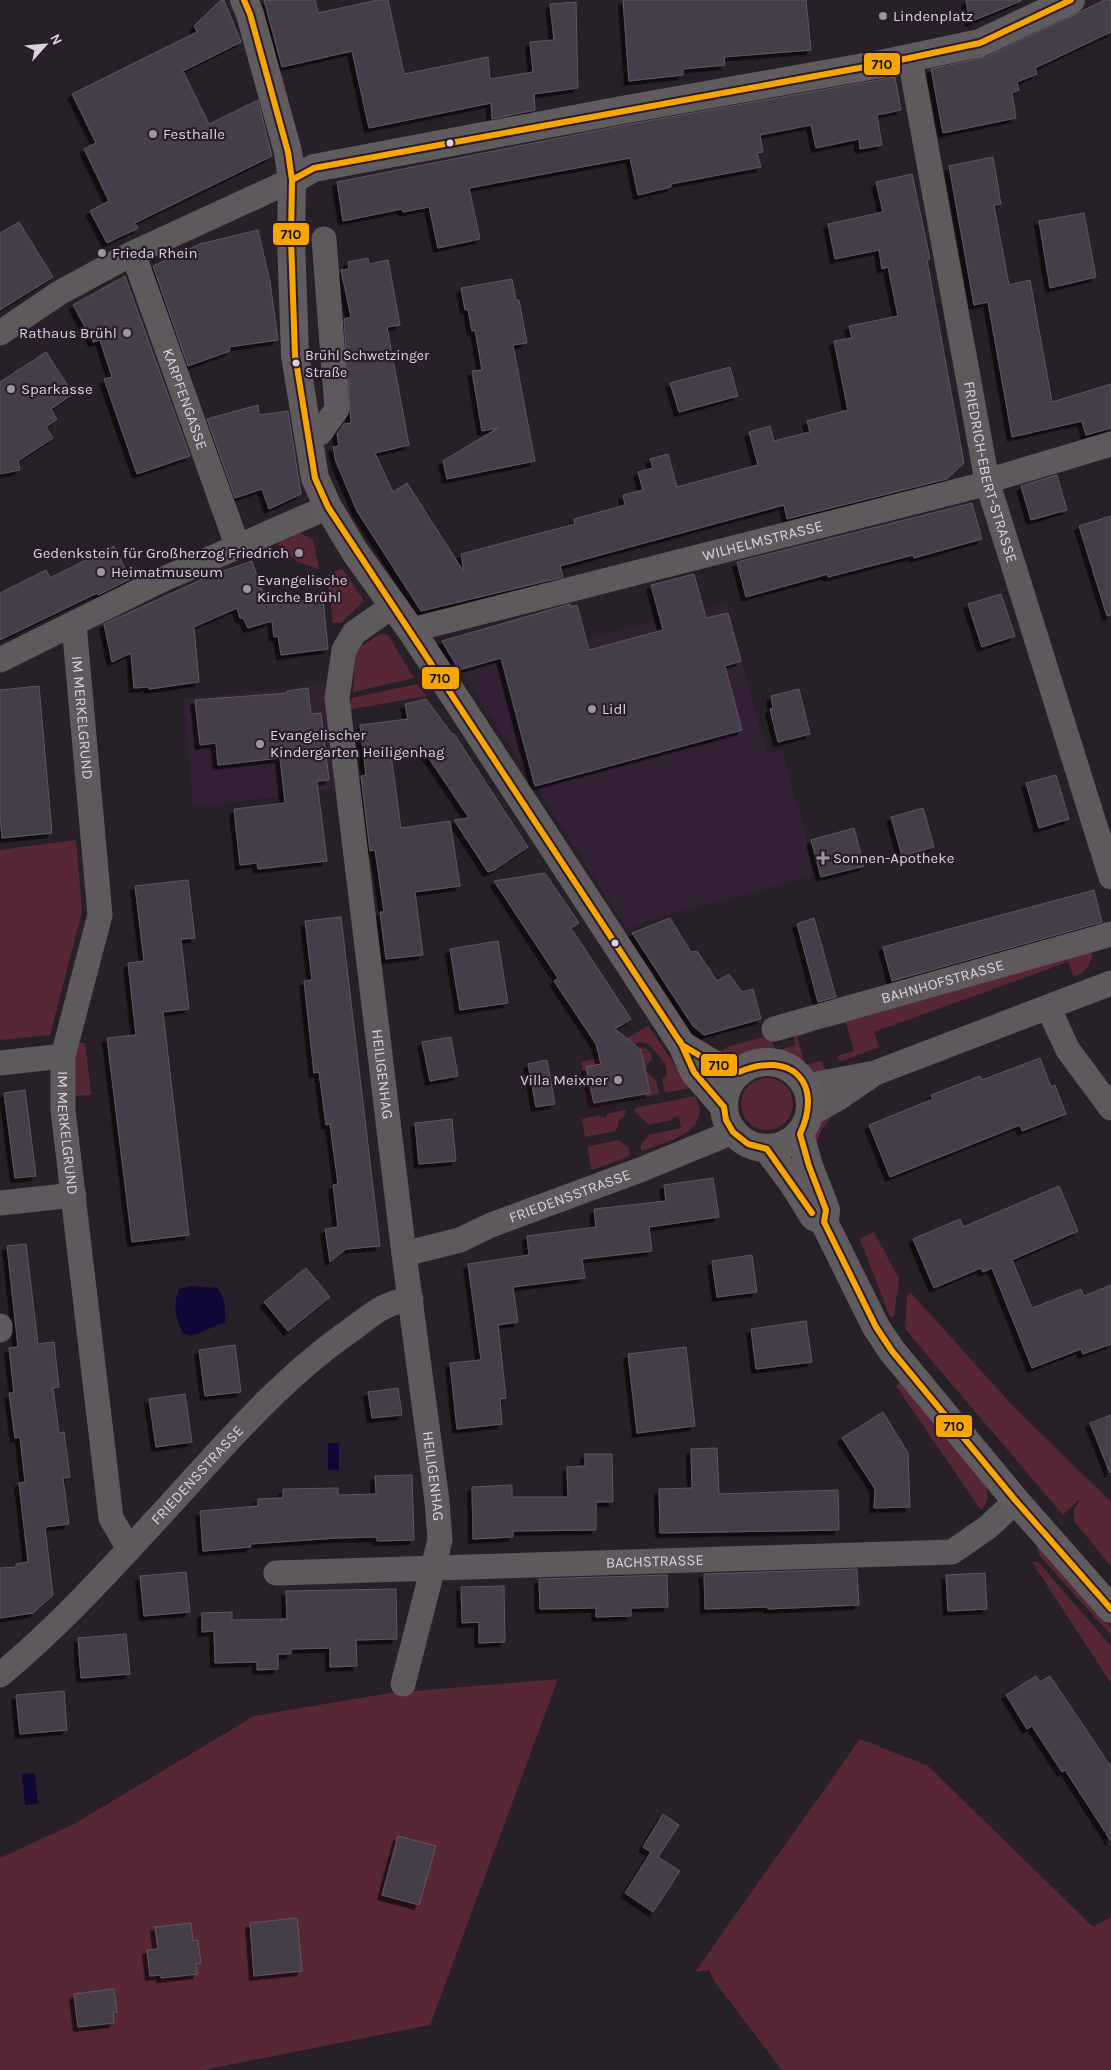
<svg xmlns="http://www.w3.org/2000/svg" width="1111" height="2070" font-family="Karla,sans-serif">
<defs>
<filter id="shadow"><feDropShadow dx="-4.5" dy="4.5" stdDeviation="0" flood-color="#0009"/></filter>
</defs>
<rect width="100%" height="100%" fill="#282029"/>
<path fill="#322034" d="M727,603l40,151 15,-4 35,125 -172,46 -16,10 -168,-260z
M325,684l12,105 -144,18 -9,-108z"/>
<path fill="#572736" d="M300,533l13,7 6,29 -21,-7 -21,-18z
M342,568l22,33 -23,22h-8l-6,-47z
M380,634l8,1 26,43 -61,14 3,-42z
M417,684l9,12 -79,14 5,-12z
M76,840l6,72 -32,123 -50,5v-190z
M1093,948c-1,14 -5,24 -19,28l-6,-14 -194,70 5,15 -39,15 -3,-6 17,-5 -8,-28 -17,4v-4z
M811,1024l2,8 -16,5 8,28 16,-4 5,10 -15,3c-17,-15 -33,-26 -57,-21 -11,2 -20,4 -31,2v-5l4,-3 43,-12 5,16 21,-6 -5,-16z
M648,1026l43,62 -26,5 -3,-14 5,-4 -2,-12 -16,-19 -8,-2 -28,7v-3z
M79,1043h6l6,52 -18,1v-26z
M644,1047l7,6 1,6 -5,5 -1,7 10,10 3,13 -25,5 -1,-2 17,-4 -8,-39 2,-2 -3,-1 -13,4 -1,-4z
M600,1058l1,6 -15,4 8,34 12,-2 1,2 15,-3 1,2 -33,6 -9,-45z
M741 1104a26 26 0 1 1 52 0a26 26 0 1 1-52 0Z
M695,1096c19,36 -29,46 -54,55v-7l8,-9 32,-7 -2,-12 -7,2v2l-23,5 -14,-13v-4z
M625,1110l1,4 -7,6 -3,11 -31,6 -3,-18 18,-4v3l7,-1v-3z
M834,1114l-12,15 -6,14 -2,-5c3,-12 9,-18 20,-24z
M618,1140l11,8 1,8 -38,14 -5,-23z
M874,1232l25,47 -5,37 -4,1 -30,-78z
M911,1293l100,111 100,98v64l-37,-45v-12l6,-8 -2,-1 -15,15 -158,-186 2,-33z
M900,1382l86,104c3,10 2,17 -5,24l-85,-124z
M1035,1542l76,85v8l-71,-79z
M1032,1562h6l73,84v37z
M558,1679l-128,346 -227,45h-203v-212l74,-34 180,-108 136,-23z
M860,1739l68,27 165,161 18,-10v153h-329l-68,-89 -5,-11 -14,2z"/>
<path fill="#0f0736" d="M191,1286l26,2c8,11 9,20 8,34l-33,14 -9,-3c-8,-15 -10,-28 -4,-44z
M328,1443h11v27h-11z
M35,1773l3,31 -13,1 -3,-31z"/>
<path fill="#443c4a" stroke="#5d5861" filter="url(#shadow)" d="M221,0h3l17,42 -58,29 26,53 49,-24 14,56 -137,67 3,5 -31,15 -17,-32 19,-10 -25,-52 12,-6 -24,-49 125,-62 -3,-6z
M264,0h51l3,13 60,-13h10l16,74 84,-17 2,22 43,-7 -3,-30 24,-2 -4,-36 26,-2 2,86 -44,6 1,16 -43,9 -1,-16 -122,25 -17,-77 -70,16z
M623,0h183l5,50 -87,7 1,8 -42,4v6l-54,6z
M966,0h55v1l-51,21z
M1105,0h6v32l-76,36 2,6 -20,8 2,8 -7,3 4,25 -73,15 -12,-64 55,-12z
M895,77l6,33 -24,5 5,30 -22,4 -1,-10 -43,9 -5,-23 -51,10 3,17 -6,1 4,14 -90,17v3l-33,8 -8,-37 -161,30 11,51 -42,9 -9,-41 -26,5 -1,-3 -59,12 -6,-39 288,-57z
M993,157l8,47 -7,1 15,80 21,-5 22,122 59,-18v44l-25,7 -4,-14 -70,16 -24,-135 -14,3 -25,-139z
M912,174l18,85 -3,1 37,203 -17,16 -160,40 -3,-14 -224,61 3,11 -142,34 -64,-100 -21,-49 -3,-15 6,-1 -2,-12 7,-10 7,-1 -7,-104 7,-2 -10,-47 8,-1 -1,-7 20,-4 1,6 19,-4 12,65 -13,2 22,118 -34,8 18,39 14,-9 57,89 -3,-18 114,-30 -1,-5 51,-14 -2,-10 20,-5 -5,-18 15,-4 -3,-9 18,-5 9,33 81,-22 -9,-33 21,-6 4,15 36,-9 -3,-11 41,-11 -14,-69 18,-3 -3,-12 49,-10 -10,-49 -6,2 -3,-19 -44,9 -7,-35 55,-12 -7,-30z
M1084,213l12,64 -46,11 -11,-67z
M19,222l34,55 -53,33v-77z
M258,230l12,52 8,58 -49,7 1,4 -42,15 -35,-100 47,-22z
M125,276l65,180 -53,18 -33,-95 8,-2 -12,-37 -7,2 -20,-37z
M512,279l4,21h3l8,43 -14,2 22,116 -88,18 -4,-18 55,-33 -16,3 -10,-60 10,-1 -7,-40 -3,1 -4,-22 -3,1 -4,-22z
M46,352l27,42 -22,15 6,10 -11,8 7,11 -35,23 2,9 -20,4v-92z
M730,367l8,29 -59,16 -9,-29z
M258,405l1,10 29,-4 13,83 -32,15 -7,-20 -27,9 -28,-79z
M1057,475l10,35 -36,10 -10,-34z
M972,503l10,36 -68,19 -1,-3 -85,22v-3l-82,23 -9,-35z
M1111,516v99l-4,1 -28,-90z
M114,546l16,33 -32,16 -1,-2 -97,47v-47l46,-23 4,8z
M252,561l15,44 56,-7 5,51 -47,6 -3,-19 -4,1 -2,-16 -24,7 -5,-10h-3l-3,-10 -43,19 5,55 -50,7v-2l-15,1 -3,-35 -19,9 -8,-38 105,-48z
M694,574l12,44 22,-5 13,48 -16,5 17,64 -207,56 -34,-128 -42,12 -17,-29 128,-37 1,3 6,-2 12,45 74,-20 -12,-45z
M1001,594l14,42 -33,11 -14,-43z
M39,686l13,147 -50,5 -2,-26v-122z
M308,688l3,26 10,-1 8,67 -12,1 10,80 -69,8 -1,-6 -17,2 -6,-56 51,-6 -5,-45 -62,7 -2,-22 -16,2 -5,-45 92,-7v-2z
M799,689l11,45 -32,8 -8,-33 3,-1 -2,-12z
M426,699l26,35h2l74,113 -34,23 -6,2 -34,-52 15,-2 -45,-67 -33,4 10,73 49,-7 10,65 -45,6 8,63 -37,4 -6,-47h4l-9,-62 -5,1 -9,-75 5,-1 -6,-50 48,-6 -3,-15z
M1056,775l13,44 -30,9 -13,-45z
M923,808l11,39 -32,9 -11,-39z
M854,828l10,38 -43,11 -10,-37z
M545,873l34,50 -8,5 60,91 -16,10 26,21 9,43 -56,10 -8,-36 15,-3 -5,-20 -42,-63 4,-3 -64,-97z
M188,880l7,58 -14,1 8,70 -26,3 26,223 -57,7 -25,-204 29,-3 -8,-72 16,-2 -9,-75z
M1094,890l8,32 -210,59 -9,-34z
M341,917l39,329 -34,3 -16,13 -5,-33 13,-2 -5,-42 5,-1 -8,-60 -4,1 -7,-53 -5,1 -10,-92 8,-1 -7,-59z
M670,918l21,34 6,-1 20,30 12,-7 13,18 11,-3 8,30 -57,16 -11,-9 -61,-93z
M814,918l22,79 -18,5 -21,-78z
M498,941l10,62 -48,7 -10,-61z
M451,1037l7,39 -28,5 -8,-39z
M1040,1058l11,29 4,-2 11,29 -44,17 -2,-6 -130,52 -21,-52 64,-26 -2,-4 49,-19 2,4z
M547,1060l8,44 -19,3 -8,-43z
M25,1090l11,86 -21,2 -11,-85z
M452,1119l4,42 -37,3 -4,-41z
M713,1178l6,39 -70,10 3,24 -70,8 3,19 -72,9 5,35 -20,3 8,73 -6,1 2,25 -45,5 -7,-66 31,-3 -13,-96 61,-9 -2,-19 69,-9 -2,-18 72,-8 -2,-16z
M1059,1186l19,45 -66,29 20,48 49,-19 3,7 27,-11v59l-28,10 -2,-5 -49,19 -40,-100 -9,4 -2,-4 -47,20 -21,-49 47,-20 3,8z
M26,1244l12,100 16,-2 5,45 -6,1 3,22 3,23 5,-1 6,45 -7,1 6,46 -24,3 8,68 -20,18 -33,5v-50l16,-1v-3l12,-2 -9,-79 6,-1 -5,-45 -5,1 -6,-45h5l-5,-45 9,-1 -11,-101z
M752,1255l5,37 -40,5 -5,-36z
M306,1268l24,29 -42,34 -24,-29z
M806,1321l6,41 -56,7 -5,-40z
M235,1345l6,47 -36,4 -6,-46z
M686,1347l9,79 -58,7 -9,-79z
M398,1388l4,27 -30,3 -4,-26z
M185,1394l7,48 -36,5 -7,-48z
M883,1412l25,41 2,54 -36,1 1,-19 -33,-51z
M1111,1415v57l-1,1 -20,-50z
M717,1448l2,46 119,-4 1,40 -179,3 -1,-44 33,-1 -1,-39z
M585,1454h27l1,48h-17v28l-83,1v6l-40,2 -1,-52 40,-2v12h56l-1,-30 18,-1z
M412,1475l2,65 -37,1v-4l-39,1 -88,6 1,3 -48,4 -3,-40 58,-5v-7l25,-1v-9l55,-1v7l38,-1 -1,-18z
M857,1569l2,36 -91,4v-2l-63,2 -1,-35z
M186,1572l4,40 -46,4 -4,-40z
M985,1573l2,36 -39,2 -2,-36z
M667,1575l1,32 -37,1v8l-35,1v-9l-56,1 -1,-30z
M504,1586l1,56 -26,1v-21l-17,1 -1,-36z
M396,1589l1,50 -41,1 1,26 -27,1v-19l-39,1v5h-13v15l-21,1v-8l-42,1 -1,-32 -12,1v-19l30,-1v8l55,-1 -1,-28z
M126,1634l4,40 -49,4 -3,-40z
M1036,1676l4,6 10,-6 61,91v74l-46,-71 -3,2 -30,-46 -5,3 -21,-34z
M64,1691l3,39 -47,4 -4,-39z
M663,1814l16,11 -21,32 22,14 -27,41 -28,-19 26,-41 -8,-5z
M398,1836l38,10 -17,59 -37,-10z
M297,1918l5,53 -48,5 -4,-53z
M191,1923l2,18 5,-1 3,23 -5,1 2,10 -37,4v-3l-11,1 -3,-26 11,-1 -3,-22z
M114,1989l3,23h-4l1,11 -36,4 -4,-33z"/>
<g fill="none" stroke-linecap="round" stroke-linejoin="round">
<g stroke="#5d595c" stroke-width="25">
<path id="s1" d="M910,59l77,422 124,396"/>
<path id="s2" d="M133,253l104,292"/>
<path d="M0,333l59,-40 74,-40 159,-73"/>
<path d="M307,437l13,-4 17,-24 -13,-170"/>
<path id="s3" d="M394,605l-40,28 -10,17 -7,48 67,556 33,247 3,39 -37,144"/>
<path id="s4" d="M74,624l26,291 -37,141v54l48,408 18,31"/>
<path id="s5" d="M413,633l10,-6 554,-141 10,-5 124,-37"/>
<path d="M0,660l159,-79 169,-74"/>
<path d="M1048,1007l20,43 43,58"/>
<path id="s6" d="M774,1029l337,-95"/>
<path d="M0,1063l63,-7"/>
<path d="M806,1086l69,-13 236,-90"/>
<path d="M810,1114l30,-17 31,-21"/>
<path d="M0,1203l74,-8"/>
<path id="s7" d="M404,1254l56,-14 31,-15 149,-55 93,-38"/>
<path d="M0,1326v4"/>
<path id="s8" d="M276,1573l676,-21 36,-25 28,-26"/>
<path id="s9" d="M0,1675c56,-46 107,-102 156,-155 62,-67 120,-138 195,-190 22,-16 32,-27 60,-31"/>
</g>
<path stroke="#605b5f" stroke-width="28" d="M244,0l6,14 38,138 4,28 -1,59 4,116 20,123 13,29 27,45 58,81 269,412 12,27 30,35
M292,180l22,-12 308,-58 259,-46 99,-21 91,-43
M682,1045l30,18 27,9
M724 1105a43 43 0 1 1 86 0a43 43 0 1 1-86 0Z
M800,1134l9,32 17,44 -1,10
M767,1149l25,33 22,35 10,5 52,105 16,24 124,150 95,108"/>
<defs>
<path id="bus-1" d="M244,0l6,14 38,138 4,28 -1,59 4,116 20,123 13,29 354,538 30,18 27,9c52,-22 85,10 61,62l9,32 17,44 -2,12 52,105 16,24 124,150 95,108
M292,180l22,-12 567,-104 99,-21 91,-43
M680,1041l14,31 30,35 2,13 7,12 15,12 19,5 45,64"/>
</defs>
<use href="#bus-1" stroke="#2b1c2d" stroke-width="10"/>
<use href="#bus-1" stroke="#f7a600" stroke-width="6"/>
</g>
<g fill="#9d949f" stroke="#2b1c2d" stroke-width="2">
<circle cx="883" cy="16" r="5"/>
<circle cx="153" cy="134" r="5"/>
<circle cx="102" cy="253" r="5"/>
<circle cx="127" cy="333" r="5"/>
<circle cx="11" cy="389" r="5"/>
<circle cx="299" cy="553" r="5"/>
<circle cx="101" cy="572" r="5"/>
<circle cx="247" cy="589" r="5"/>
<circle cx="592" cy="709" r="5"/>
<circle cx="260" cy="744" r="5"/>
<path d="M820.5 850.5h5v5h5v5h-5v5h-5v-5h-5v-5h5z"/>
<circle cx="618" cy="1080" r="5"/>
</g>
<g fill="#dcd2de" stroke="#2b1c2d" stroke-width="2">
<circle cx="450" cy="143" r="4.5"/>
<circle cx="296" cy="363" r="4.5"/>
<circle cx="615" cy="943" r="4.5"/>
</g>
<g text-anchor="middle" stroke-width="4.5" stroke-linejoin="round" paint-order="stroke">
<g font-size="14" fill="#dcd2de" stroke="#2b1c2d" text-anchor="start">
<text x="305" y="360">Brühl Schwetzinger<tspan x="305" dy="17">Straße</tspan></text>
</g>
<g font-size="15" fill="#dcd2de" stroke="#2b1c2d" text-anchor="start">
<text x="893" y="21">Lindenplatz</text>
<text x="163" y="139">Festhalle</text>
<text x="112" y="258">Frieda Rhein</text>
<text x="117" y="338" text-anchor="end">Rathaus Brühl</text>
<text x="21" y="394">Sparkasse</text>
<text x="289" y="558" text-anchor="end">Gedenkstein für Großherzog Friedrich</text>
<text x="111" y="577">Heimatmuseum</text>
<text x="257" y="585">Evangelische<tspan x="257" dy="17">Kirche Brühl</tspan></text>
<text x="602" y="714">Lidl</text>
<text x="270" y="740">Evangelischer<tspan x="270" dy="17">Kindergarten Heiligenhag</tspan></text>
<text x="833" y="863">Sonnen-Apotheke</text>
<text x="608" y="1085" text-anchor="end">Villa Meixner</text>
</g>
<g font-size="15" fill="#dcd2de" stroke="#2b1c2d">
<text dy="5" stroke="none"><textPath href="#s2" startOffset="155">KARPFENGASSE</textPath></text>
<text dy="5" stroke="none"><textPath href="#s1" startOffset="421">FRIEDRICH-EBERT-STRASSE</textPath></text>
<text dy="5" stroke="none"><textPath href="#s5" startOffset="362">WILHELMSTRASSE</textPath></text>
<text dy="5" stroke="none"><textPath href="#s4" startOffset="94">IM MERKELGRUND</textPath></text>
<text dy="5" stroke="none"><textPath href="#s6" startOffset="175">BAHNHOFSTRASSE</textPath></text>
<text dy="5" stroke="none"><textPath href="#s3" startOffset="496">HEILIGENHAG</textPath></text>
<text dy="5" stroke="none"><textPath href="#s4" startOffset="515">IM MERKELGRUND</textPath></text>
<text dy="5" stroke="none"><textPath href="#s7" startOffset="176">FRIEDENSSTRASSE</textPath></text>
<text dy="5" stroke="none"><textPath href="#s9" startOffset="281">FRIEDENSSTRASSE</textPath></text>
<text dy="5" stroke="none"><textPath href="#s3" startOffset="901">HEILIGENHAG</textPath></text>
<text dy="5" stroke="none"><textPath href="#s8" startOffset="379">BACHSTRASSE</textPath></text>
</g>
</g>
<g stroke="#2b1c2d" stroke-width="2">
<rect x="863" y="52" width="38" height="24" rx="5" fill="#f7a600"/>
<rect x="272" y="222" width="38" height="24" rx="5" fill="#f7a600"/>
<rect x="421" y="666" width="39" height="24" rx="5" fill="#f7a600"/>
<rect x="700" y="1053" width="38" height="24" rx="5" fill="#f7a600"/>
<rect x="935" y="1414" width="38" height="24" rx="5" fill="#f7a600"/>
</g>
<g font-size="14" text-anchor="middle" font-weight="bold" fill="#111">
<text x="882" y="69">710</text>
<text x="291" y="239">710</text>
<text x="440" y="683">710</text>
<text x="719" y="1070">710</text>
<text x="954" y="1431">710</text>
</g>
<g transform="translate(45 45) rotate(63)" stroke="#2b1c2d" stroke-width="4" paint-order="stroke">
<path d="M0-4L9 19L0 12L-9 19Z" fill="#dcd2de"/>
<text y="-8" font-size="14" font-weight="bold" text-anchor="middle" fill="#dcd2de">N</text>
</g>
</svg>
